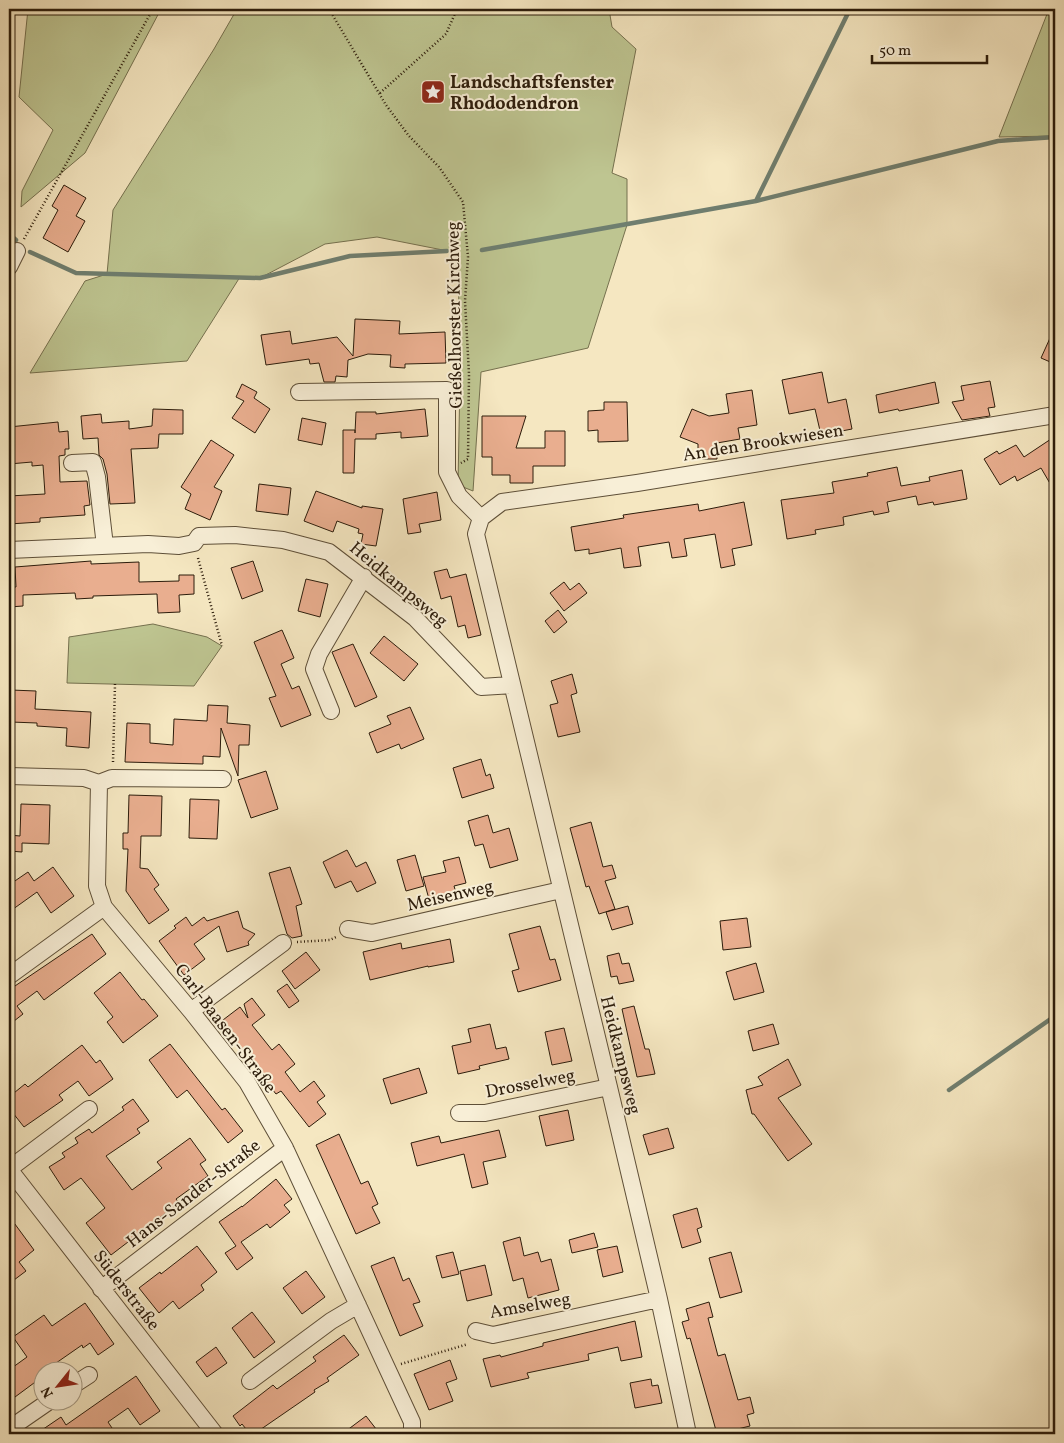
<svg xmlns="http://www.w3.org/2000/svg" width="1064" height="1443" font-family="Vollkorn,serif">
<rect width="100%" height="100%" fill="#f5e7c1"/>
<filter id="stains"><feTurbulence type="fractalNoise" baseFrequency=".004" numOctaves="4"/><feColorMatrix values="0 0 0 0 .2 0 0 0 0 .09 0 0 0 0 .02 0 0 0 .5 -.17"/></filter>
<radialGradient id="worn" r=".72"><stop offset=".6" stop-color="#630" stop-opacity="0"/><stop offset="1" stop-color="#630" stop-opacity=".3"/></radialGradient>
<path fill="#bec591" stroke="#75704e" d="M28,9h133l-76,144 -64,54 1,-16 31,-61 -34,-33z
M237,9h372l3,18 24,22 -24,124 15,6v46l-39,123 -107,24 -8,119 -15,-6 2,-108 -2,-124 -81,-16 -52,7 -65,34 -20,-1 -53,84 -157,12 55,-92 22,-7 6,-64 101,-161z
M1049,9h6v127l-56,1z
M153,624l54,13 15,9 -28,40 -127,-3 2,-46z"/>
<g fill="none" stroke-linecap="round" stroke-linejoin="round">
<path stroke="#6f7e6f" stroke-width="4.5" d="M850,9l-94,192 242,-60 57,-4
M9,234l7,6
M482,250l274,-49
M30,252l46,21 184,5 90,-22 97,-5
M949,1090l106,-74"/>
</g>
<path fill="#e9ae8f" stroke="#2c1c0b" d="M64,185l22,13 -10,18 9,5 -17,31 -25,-14 15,-28 -6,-4z
M355,319l45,2 -1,13 46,-2 1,31 -41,1v4l-15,-1 1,-12 -23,-1 -20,6 -1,17 -11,-1 -1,6h-11l-5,-19 -9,1 -1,-5 -43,6 -5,-30 29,-4 2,13 45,-7 16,19z
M1055,327v37l-14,-6z
M822,372l6,31 18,-4 6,30 -31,6 -6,-26 -26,5 -7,-34z
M990,381l5,26 -7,1 2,8 -28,4 -10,-18 12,-2 -3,-14z
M935,382l4,21 -40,8 -1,-2 -19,4 -3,-18z
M242,384l15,8 -3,6 16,11 -15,24 -23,-15 12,-17 -8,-4z
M752,390l5,35 -19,3 2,11 -23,4v16h-19v-15l-18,-7 12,-28 17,7 20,-3 -3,-19z
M604,402h23l1,39 -30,1v-12l-10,1v-20l16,-1z
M153,409l30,1v24h-24l-1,14 -27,1 4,54 -25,1 -3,-30 -4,-15 -4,-4 -1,-17 -15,1 -2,-23 20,-2 1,9 27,-2v8l23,-3z
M425,409l3,27 -27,2v-6l-25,2v5h-21l-1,34h-11v-43h12v3l1,-21h20v2z
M482,416h44l-10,32h29v-17h20v35h-32v17h-23v-8h-18v-18h-10z
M302,418l24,5 -4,22 -24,-5z
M58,422l1,10 9,-1 1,18h-4v6l-6,1 1,26 27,-1 3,24 -6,1 1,9 -45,3v4l-31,2v-28l36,-2 -2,-29 -11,1v-4l-23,2v-37z
M1051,439l4,7v46l-14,-24 -24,13 -2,-5 -15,9 -16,-26 13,-8 2,3 17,-9 8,12z
M211,440l23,15 -20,32 8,4 -12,29 -25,-11 6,-15 -10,-7z
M897,467l4,19 29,-5 -1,-4 33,-7 5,29 -33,6 -1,-3 -15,3 -2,-9 -29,6 2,10 -15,3 -1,-4 -30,6 1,8 -29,5 1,4 -29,5 -6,-39 53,-7 -2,-11 36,-6 -1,-3z
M259,484l32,4 -3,27 -32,-4z
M316,491l46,17v-2l21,3 -7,37 -15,-2 2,-10 -5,-1 1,-4 -22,-8 -4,11 -29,-11z
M437,492l4,28 -22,4 2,8 -13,2 -5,-35z
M744,502l8,43 -20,4 3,16 -14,3 -6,-34 -31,5 3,17 -15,2 -3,-16 -31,5 3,19 -17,2 -3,-20 -32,6v-5l-14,2 -4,-24 53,-9 -1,-3 75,-11 1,7z
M91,561v3l48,-2v20l40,-1v-6h15v19l-15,1 1,17 -22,1 -1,-19 -64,2v2l-17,1 -1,-6 -52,2v11l-14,1v-20h7l-1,-20z
M253,561l10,30 -21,8 -11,-31z
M447,569l3,9 16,-4 15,61 -13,3 -3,-13 -7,2 -7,-31 -10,3 -7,-27z
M306,579l22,5 -8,33 -22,-6z
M564,582l6,8 9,-7 8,10 -23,18 -14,-18z
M558,610l9,12 -13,11 -9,-12z
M282,630l12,28 -13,6 11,25 7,-3 12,29 -30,12 -12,-29 7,-2 -22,-54z
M384,636l34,28 -14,17 -34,-28z
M353,644l24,53 -22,10 -23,-55z
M572,674l5,19 -6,2 9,37 -22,5 -8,-32 8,-2 -7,-22z
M11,690l25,1 -1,18 56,3 -2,36 -23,-2 1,-18 -30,-2v-3l-26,-1z
M208,705l20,1 -1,17 23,2 -1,20h-10l-1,31 -17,-48 -1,29 -17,-1v8l-78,-2 2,-39 23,1v19l23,2 1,-26 33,2z
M410,707l14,32 -23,10 -2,-5 -22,9 -8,-20 22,-9 -4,-8z
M481,759l5,17 4,-2 4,14 -32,10 -9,-30z
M266,771l12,38 -27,9 -13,-38z
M129,795l33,1 -1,40h-20l-1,32 8,1 11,16 -5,4 15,21 -20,14 -23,-33 2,-42h-5v-16h5z
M190,799l29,1 -2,39 -28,-1z
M21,804l29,1 -1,39 -27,-1v9l-13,-1v-16l11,1z
M488,815l5,18 16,-5 9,32 -28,8 -7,-24 -8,2 -7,-25z
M591,822l12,45 9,-2 4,13 -11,3 10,28 -16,5 -10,-28 -3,1 -16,-59z
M347,850l9,17 10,-5 10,21 -19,9 -6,-11 -16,7 -12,-26z
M415,855l9,31 -18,5 -9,-31z
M459,857l7,26 -12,3 3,10 -27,7 -7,-26 23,-5 -3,-11z
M53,867l21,29 -23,17 -14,-21 -28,20v-27l19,-13 6,9z
M290,867l12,37 -6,2 6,30 -10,2 -5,-4 -18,-61z
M628,906l5,18 -21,6 -6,-18z
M238,911l5,17 12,6 -7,8 1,3 -22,7 -8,-26 -25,18 11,15 -21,16 -25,-34 17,-13 -2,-2 12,-9 6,9 12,-9 3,4z
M747,918l4,29 -28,3 -3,-29z
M540,926l10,34 5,-1 6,21 -43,12 -6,-21 7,-2 -10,-35z
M92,934l14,20 -62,46 -7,-9 -20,15 6,8 -14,11v-35z
M450,939l4,23 -26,5v-1l-58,14 -7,-28 38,-9 1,6z
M306,952l14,18 -25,19 -13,-18z
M619,953l3,11 7,-1 5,18 -15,3 -2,-8 -6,1 -4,-21z
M756,963l8,29 -30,8 -8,-28z
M120,972l22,28 2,-1 14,17 -35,27 -16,-21 6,-5 -19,-24z
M287,984l12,17 -10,7 -12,-17z
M252,998l13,17 -13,10 20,25 7,-6 16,20 -10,8 15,20 14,-11 11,15 -8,6 9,12 -17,13 -28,-36 -5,3 -57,-71 21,-16 8,11 -4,-14z
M634,1006l11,43h4l6,25 -18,3 -15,-68z
M490,1024l6,25 10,-2 3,12 -30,7 1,3 -22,5 -6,-28 19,-4 -3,-13z
M773,1024l6,20 -26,7 -5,-20z
M564,1028l8,33 -20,4 -7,-33z
M170,1044l52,66 3,-2 18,23 -15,12 -41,-53 -10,8 -28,-38z
M82,1045l14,18 4,-3 13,19 -24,17 -11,-15 -19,14 4,5 -39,27 -15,-19v-11l16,-13 3,3z
M788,1059l13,26 -23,13 34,46 -24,17 -34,-47h-2l-6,-24 17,-5 -5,-8z
M419,1068l8,25 -36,11 -8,-25z
M133,1099l16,22 -12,8 3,4 -34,23 26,34 30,-22 -5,-6 33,-24 16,22 -6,4 8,12 -32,23 3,4 -68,52 -25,-32 19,-15 -24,-30 -17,12 -15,-23 16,-10 -3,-4 16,-10 -3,-5 14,-9 3,4 32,-23 -2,-3z
M568,1110l6,30 -28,6 -7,-30z
M668,1128l6,20 -25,7 -6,-20z
M499,1130l7,27 -23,5 5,22 -16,4 -8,-34 -47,12 -6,-23 28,-7 2,7z
M339,1134l22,50 7,-3 10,23 -6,3 8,16 -24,11 -40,-89z
M276,1179l16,20 -8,6 6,7 -20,16 -3,-4 -26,18 12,16 -16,12 -12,-17 11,-7 -17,-24 23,-16v1z
M697,1208l5,19 -5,2 4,13 -19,6 -9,-33z
M9,1216l25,34 -15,12 7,9 -12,9 -5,-7z
M594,1233l4,14 -26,6 -3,-13z
M520,1237l4,19 14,-4 3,10 10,-3 8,31 -31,8 -5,-20 -10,3 -10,-39z
M197,1246l20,26 -16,13 3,5 -25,19 -6,-8 -14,12 -20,-25 21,-16 1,2z
M617,1246l6,26 -20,5 -6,-27z
M453,1252l6,22 -17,4 -6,-22z
M731,1252l11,40 -22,6 -11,-40z
M394,1257l9,24 6,-3 11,24 -7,2 10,22 -23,10 -29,-70z
M485,1265l7,30 -25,6 -7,-30z
M306,1271l19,26 -23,17 -19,-26z
M709,1302l4,15 -5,1 10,38 7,-2 13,46 12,-3 4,16 -7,2 3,11 -33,8 -27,-96 -3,1 -5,-17 7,-2 -3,-11z
M85,1303l29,41 -16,11 -8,-12 -7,5 -1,-3 -36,25h-4v3l-6,5 2,2 -23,17 -6,-9v-18l18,-13 -14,-20 31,-22 8,11z
M252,1312l23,30 -21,16 -22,-30z
M635,1321l7,36 -21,4 -3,-14 -30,7 1,6 -62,13 2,5 -38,9 -8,-28 17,-4 1,2 42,-11v-3z
M344,1335l15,20 -32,23 2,3 -15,9 1,2 -61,42h-4l-8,-10 -2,2 -7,-10 40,-31 4,4 39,-28 -3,-4z
M216,1347l11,16 -20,14 -11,-15z
M450,1360l7,19 -11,4 7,18 -24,9 -15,-36z
M136,1376l24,35 -20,14 -12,-17 -20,14 8,12h-80l25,-17 5,8z
M651,1379l1,7 6,-1 4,18 -27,5 -5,-25z
M366,1416l14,18h-38z"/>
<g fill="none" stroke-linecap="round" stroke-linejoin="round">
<defs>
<path id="minor" d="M9,267l8,-16
M299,392l148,-2v82l12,24 22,22
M72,463l21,-1 4,15 8,69
M481,518l-5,16 133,553 50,212 29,135
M481,518l21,-16 135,-19 418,-68
M9,550l139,-6 31,2 15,-3 5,-7 36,-1 48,5 46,12 86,66 66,69 31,-2
M331,711l-17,-42 5,-15 45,-77
M9,776l75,2 15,5 -2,103 7,21 87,104 56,71 38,66 127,274v12
M99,783l13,-5 111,1
M348,929l24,4 189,-43
M9,976l95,-69
M191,1011l92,-68
M459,1113h26l124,-26
M9,1169l206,265
M9,1169l80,-60
M101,1289l184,-141
M476,1331l17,4 166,-36
M250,1381l81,-60 27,-16
M72,1386l17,-11
M9,1429l42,-29"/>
</defs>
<use href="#minor" stroke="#5e4f38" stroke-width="18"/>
<path stroke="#2c1c0b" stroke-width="2.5" stroke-dasharray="1 2.5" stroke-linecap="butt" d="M329,9l57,96 23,31 30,31 24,35 5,55 -3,44 4,73 -1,85 -7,4
M380,93l66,-59 11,-25
M24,239l129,-230
M198,558l24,88
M113,762l2,-78
M297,942l33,-2 6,-3
M401,1364l67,-20"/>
<use href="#minor" stroke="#f8efd7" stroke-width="16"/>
</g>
<defs>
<symbol id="sight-square" viewBox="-11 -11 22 22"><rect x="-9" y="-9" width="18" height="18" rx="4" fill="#8f2418" stroke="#f8efd7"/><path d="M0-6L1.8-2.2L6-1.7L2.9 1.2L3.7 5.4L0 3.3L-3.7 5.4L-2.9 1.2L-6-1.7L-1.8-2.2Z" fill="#fff"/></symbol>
</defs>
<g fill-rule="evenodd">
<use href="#sight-square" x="419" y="78" width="28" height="28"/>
</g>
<g text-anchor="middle" stroke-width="4" stroke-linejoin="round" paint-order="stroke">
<g font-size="18" font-weight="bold" fill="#2c1c0b" stroke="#f8efd7" text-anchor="start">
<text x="450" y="88">Landschaftsfenster<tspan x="450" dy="21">Rhododendron</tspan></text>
</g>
<g font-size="18" fill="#2c1c0b" stroke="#f8efd7">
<text transform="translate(454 315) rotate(-91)" y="6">Gießelhorster Kirchweg</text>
<text transform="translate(763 442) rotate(-9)" y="6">An den Brookwiesen</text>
<text transform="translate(399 584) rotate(40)" y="6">Heidkampsweg</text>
<text transform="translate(450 895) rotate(-13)" y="6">Meisenweg</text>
<text transform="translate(226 1028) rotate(53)" y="6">Carl-Baasen-Straße</text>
<text transform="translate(621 1055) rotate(76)" y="6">Heidkampsweg</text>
<text transform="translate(530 1083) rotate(-11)" y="6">Drosselweg</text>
<text transform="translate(193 1193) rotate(-38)" y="6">Hans-Sander-Straße</text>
<text transform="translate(127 1290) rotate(52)" y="6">Süderstraße</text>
<text transform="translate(530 1305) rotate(-10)" y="6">Amselweg</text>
</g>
</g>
<rect width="1064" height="1443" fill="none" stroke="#f5e7c1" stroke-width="30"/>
<rect x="10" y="10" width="1044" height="1423" fill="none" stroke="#2c1c0b" stroke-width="2.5"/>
<rect x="15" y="15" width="1034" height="1413" fill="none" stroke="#2c1c0b"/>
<g transform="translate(58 1386) rotate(240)"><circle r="24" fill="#f8efd7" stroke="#a69b85"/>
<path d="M0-4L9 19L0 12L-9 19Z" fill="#8f2418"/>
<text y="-8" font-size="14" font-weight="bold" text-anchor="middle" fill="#2c1c0b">N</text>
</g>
<path d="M872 55v8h115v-8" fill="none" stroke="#2c1c0b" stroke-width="2.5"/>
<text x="879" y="55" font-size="15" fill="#2c1c0b" stroke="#f8efd7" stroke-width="4" paint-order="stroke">50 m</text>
<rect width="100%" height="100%" filter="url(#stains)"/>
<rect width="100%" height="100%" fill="url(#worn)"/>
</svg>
